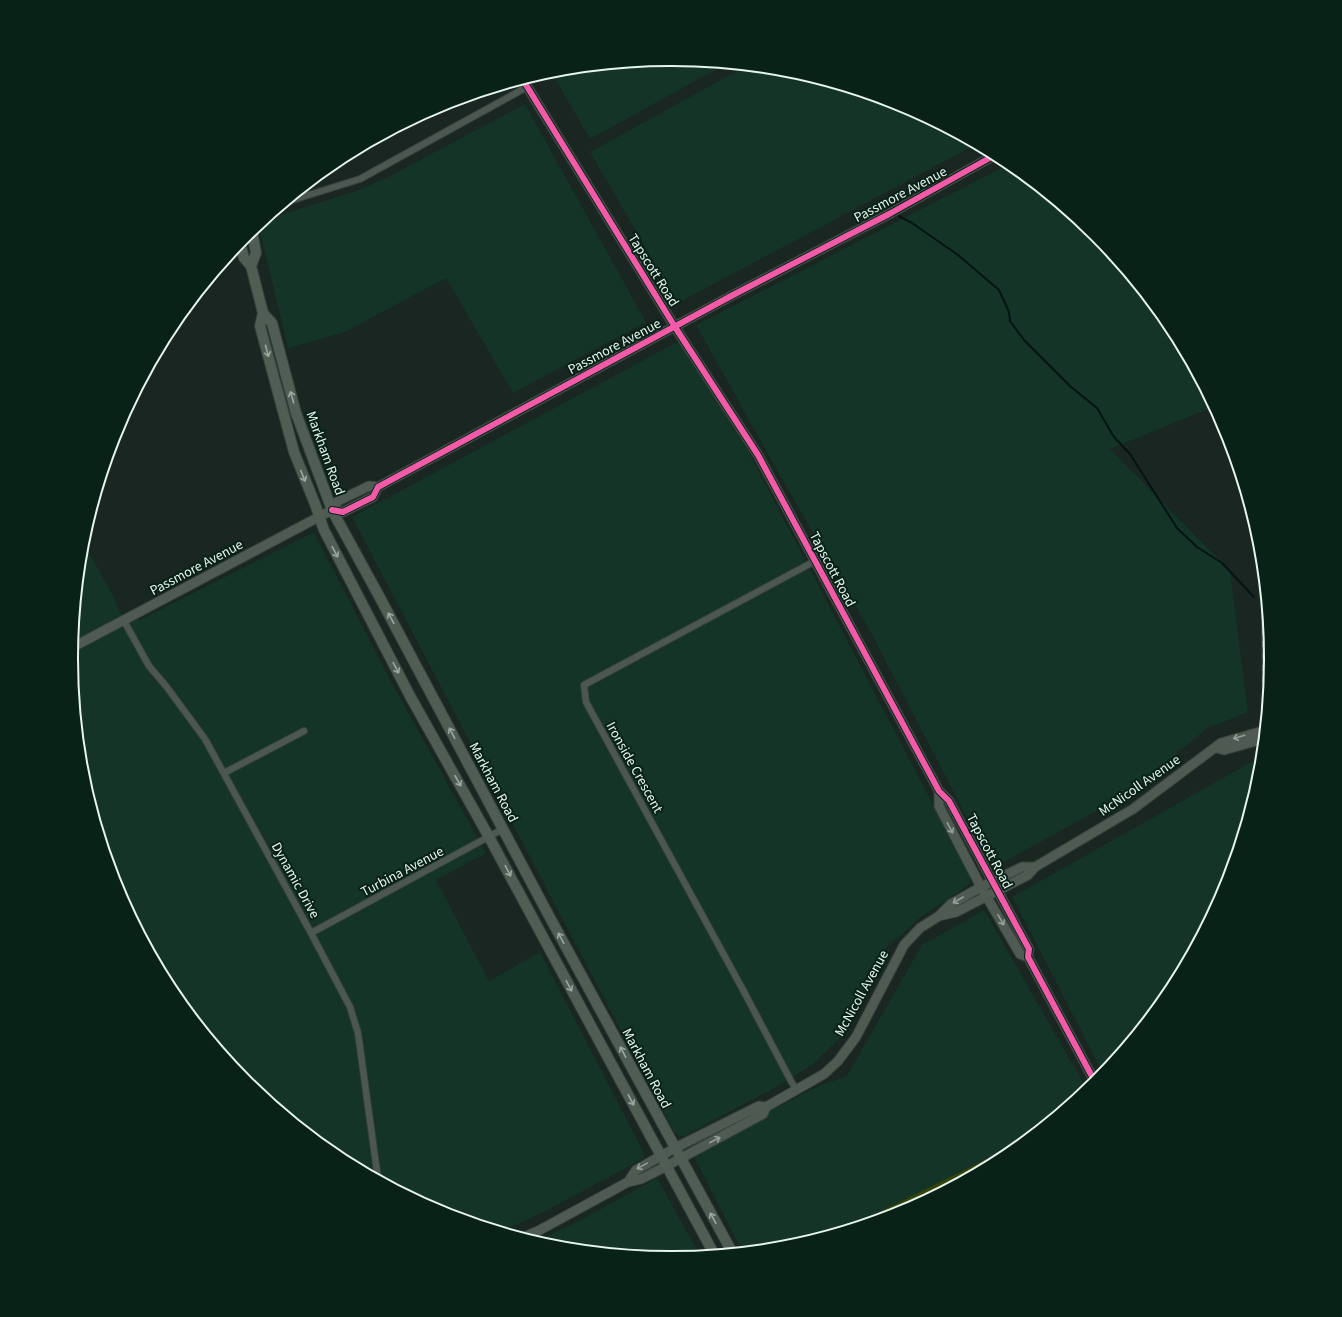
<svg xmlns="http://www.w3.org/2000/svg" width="1342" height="1317" font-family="'Source Sans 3',sans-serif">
<rect width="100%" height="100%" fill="#192621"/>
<path fill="#143427" d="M671,59l55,5 -136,75 -39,-67z
M746,66l42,5 113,34 74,40 -297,158 -88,-151z
M525,104l121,218 -133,71 -67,-115 -101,54 -57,16 -29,-121 3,-4 3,-3 91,-29 32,-14z
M1009,164l86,71 75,91 43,81 -103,42 120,122 18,141 -42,17 -75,63 -138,76 -123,-237 -88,-152 -86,-154z
M679,341l69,110 222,424v9l-49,33 -38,34 -34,78 -37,36 -32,20 -96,51h-5l-5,-4 -322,-615z
M314,532l75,146 97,175 -50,27 53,101 51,-29 104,201v5l-98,53 -44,20 -61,-19 -103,-55 -91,-75 -75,-91 -55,-103 -34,-113 -11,-117 11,-115 30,52 7,18 20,7z
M1253,761v33l-28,94 -56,104 -66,81 -91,-176z
M984,910l103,179 -64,52 -180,89 -55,17 -46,4 -47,-92 2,-5 73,-43 52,-27 24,-7 76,-132z
M657,1178l43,77 -29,3 -117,-12 -18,-5 43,-20z"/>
<path fill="#34440a" d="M1023,1141l-19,16 -104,55 -57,18z"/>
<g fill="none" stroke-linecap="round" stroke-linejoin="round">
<path stroke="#041415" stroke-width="2" d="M884,205l4,6
M899,216l13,7 46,32 41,35 10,22 1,9 14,19 46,46 27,22 17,29 16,17 47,74 20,19 25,16 32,34"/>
<defs>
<path id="street" d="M286,202l74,-23 167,-92
M124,621l25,45 17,20 39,53 106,194 39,74 8,26 20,146
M224,773l80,-42
M311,933l192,-104
M797,1090l-5,-7 -50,-95 -156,-286 -2,-17 231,-124"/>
<path id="secondary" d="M523,80l152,247 83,128 181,336 10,10 80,148 -1,8 67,125
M332,510l11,2 30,-15 5,-10 355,-192 158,-82 104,-58
M73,647l259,-137 6,-9 31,-15 9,1
M1216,748l8,2 39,-11
M939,791v15l42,81 39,67 8,3
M939,916l17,-4 72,-37 7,-8 98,-58 88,-66 42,-12
M628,1182l8,-12 39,-22 84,-42 7,1
M524,1237l14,-6 90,-49 13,-3 18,-9 104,-56 3,-7 58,-33 14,-13 18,-24 48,-92 16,-17 19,-12 12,-12 30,-17 41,-20h13"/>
<path id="primary" d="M240,243l4,15 7,8 12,47 -3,13 34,126 21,52 9,26 86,166 79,141 225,417
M251,266l5,-13 -4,-22
M263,313l9,10 24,90 36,97 47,86 169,318 184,338"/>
</defs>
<use href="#street" stroke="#36413b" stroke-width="8"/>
<use href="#secondary" stroke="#36413b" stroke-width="11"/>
<use href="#primary" stroke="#36413b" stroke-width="12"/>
<use href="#street" stroke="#4d5752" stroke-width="6"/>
<use href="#secondary" stroke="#4f5a53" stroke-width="9"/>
<use href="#primary" stroke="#4f5d55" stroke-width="10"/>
<defs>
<path id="rail" d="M1263,587l1,142"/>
</defs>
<use href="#rail" stroke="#57615c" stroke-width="3.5"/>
<use href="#rail" stroke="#082218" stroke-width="2" stroke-dasharray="6" stroke-linecap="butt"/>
<defs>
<path id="cycleway" d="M523,80l152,247 83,128 181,336 10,10 80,148 -1,8 67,125
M332,510l11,2 30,-15 5,-10 355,-192 158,-82 104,-58"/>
</defs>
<use href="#cycleway" stroke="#082218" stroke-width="8"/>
<use href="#cycleway" stroke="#f35aa7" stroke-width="6"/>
</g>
<defs><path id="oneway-shaft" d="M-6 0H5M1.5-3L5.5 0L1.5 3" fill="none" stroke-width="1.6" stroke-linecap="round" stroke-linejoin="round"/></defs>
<g stroke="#9aa9a2">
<use href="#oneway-shaft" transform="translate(267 351) rotate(75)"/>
<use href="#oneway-shaft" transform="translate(292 397) rotate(-106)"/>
<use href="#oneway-shaft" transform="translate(303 476) rotate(68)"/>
<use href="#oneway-shaft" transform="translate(335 552) rotate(62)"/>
<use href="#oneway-shaft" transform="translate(391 618) rotate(-118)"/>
<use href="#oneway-shaft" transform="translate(396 668) rotate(62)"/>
<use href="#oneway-shaft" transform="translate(452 733) rotate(-118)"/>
<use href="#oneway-shaft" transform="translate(458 781) rotate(61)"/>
<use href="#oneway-shaft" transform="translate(508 871) rotate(62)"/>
<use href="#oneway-shaft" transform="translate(561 938) rotate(-118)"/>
<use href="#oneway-shaft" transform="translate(569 986) rotate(62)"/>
<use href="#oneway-shaft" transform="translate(623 1052) rotate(-118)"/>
<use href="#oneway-shaft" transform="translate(631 1100) rotate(62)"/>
<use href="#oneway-shaft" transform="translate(713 1218) rotate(-119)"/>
</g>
<g stroke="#93a099">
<use href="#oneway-shaft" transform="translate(1239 737) rotate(163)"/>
<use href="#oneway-shaft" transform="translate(950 828) rotate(62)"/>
<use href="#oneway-shaft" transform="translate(958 900) rotate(150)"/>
<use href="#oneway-shaft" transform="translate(1001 920) rotate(60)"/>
<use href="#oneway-shaft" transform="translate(715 1140) rotate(-28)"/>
<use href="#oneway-shaft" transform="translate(642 1166) rotate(151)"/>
</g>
<g text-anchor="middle" stroke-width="4" stroke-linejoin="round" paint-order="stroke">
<g font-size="14" fill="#e6f5ee" stroke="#082218">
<text transform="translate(900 194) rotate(-28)" y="5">Passmore Avenue</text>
<text transform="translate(654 270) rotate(58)" y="5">Tapscott Road</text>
<text transform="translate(614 346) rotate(-28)" y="5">Passmore Avenue</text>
<text transform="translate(326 453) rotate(70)" y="5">Markham Road</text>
<text transform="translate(196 567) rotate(-28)" y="5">Passmore Avenue</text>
<text transform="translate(833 569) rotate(62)" y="5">Tapscott Road</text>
<text transform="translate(635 767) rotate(61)" y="5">Ironside Crescent</text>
<text transform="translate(494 782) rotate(62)" y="5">Markham Road</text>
<text transform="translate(1139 785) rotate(-35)" y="5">McNicoll Avenue</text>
<text transform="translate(990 851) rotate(62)" y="5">Tapscott Road</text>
<text transform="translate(402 871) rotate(-28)" y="5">Turbina Avenue</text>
<text transform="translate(296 880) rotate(61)" y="5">Dynamic Drive</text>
<text transform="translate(861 993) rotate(-61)" y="5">McNicoll Avenue</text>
<text transform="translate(647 1068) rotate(62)" y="5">Markham Road</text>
</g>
</g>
<path d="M0 0H1342V1317H0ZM670 66H672A592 592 0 0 1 1264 658V659A592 592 0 0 1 672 1251H670A592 592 0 0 1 78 659V658A592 592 0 0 1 670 66Z" fill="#082218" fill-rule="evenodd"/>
<path fill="none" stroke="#e6f5ee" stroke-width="2" d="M670 66H672A592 592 0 0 1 1264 658V659A592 592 0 0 1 672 1251H670A592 592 0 0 1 78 659V658A592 592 0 0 1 670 66Z"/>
</svg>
